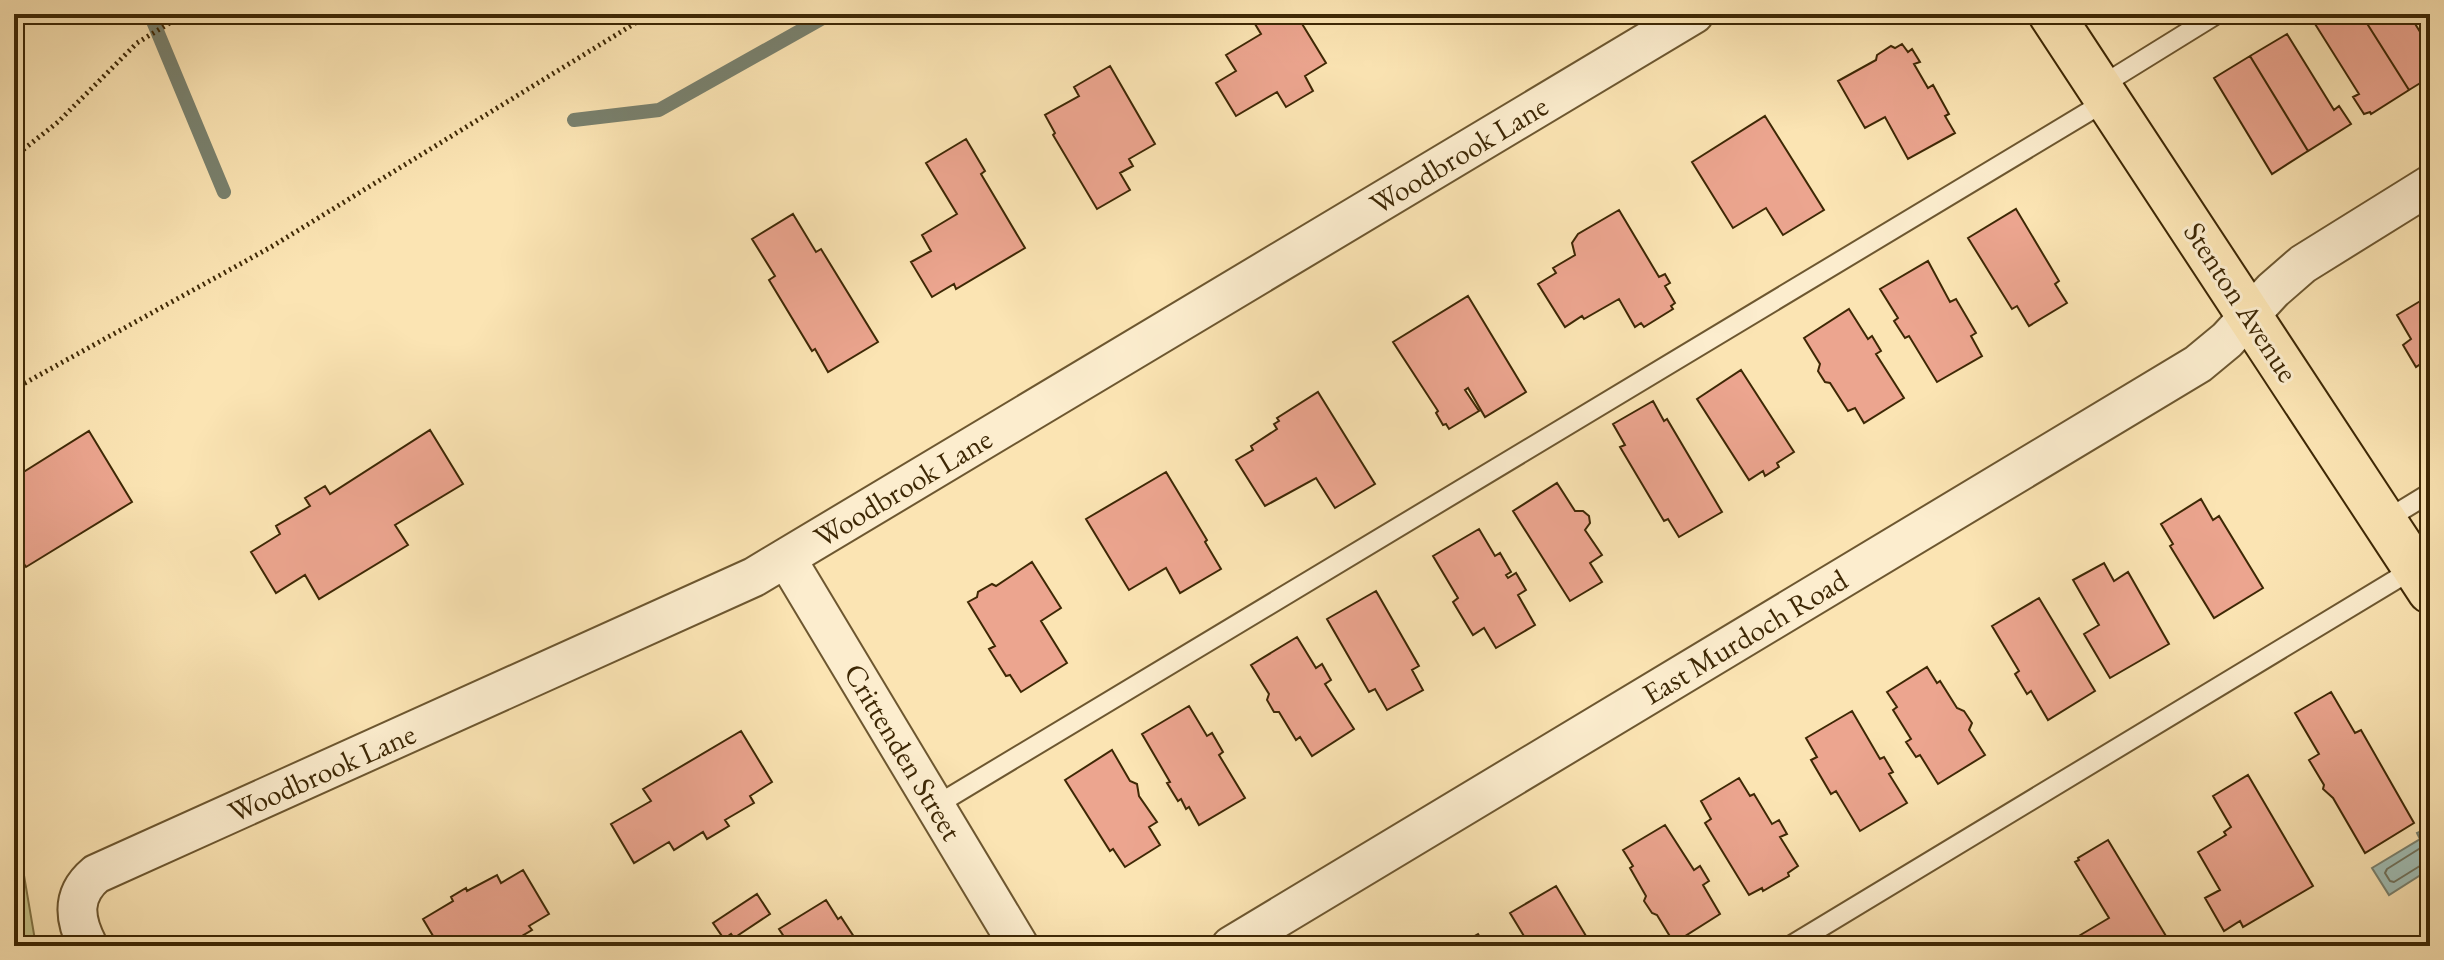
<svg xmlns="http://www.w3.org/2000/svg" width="2444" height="960" font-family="'EB Garamond',serif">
<rect width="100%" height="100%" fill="#fbe4b3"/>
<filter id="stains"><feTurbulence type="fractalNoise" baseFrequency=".0025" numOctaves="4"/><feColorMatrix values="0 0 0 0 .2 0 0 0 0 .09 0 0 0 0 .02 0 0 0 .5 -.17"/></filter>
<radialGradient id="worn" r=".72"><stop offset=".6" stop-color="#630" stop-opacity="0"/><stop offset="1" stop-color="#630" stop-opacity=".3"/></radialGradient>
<path fill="#c5c288" stroke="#827546" stroke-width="2" d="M14,833l4,7 18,106h-22z"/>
<path fill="#a0bdb4" stroke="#79816e" stroke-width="2" d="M2424,830l6,9v30l-41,26 -17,-27 48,-29 -3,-6z"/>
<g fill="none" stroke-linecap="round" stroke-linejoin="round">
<path stroke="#6f725c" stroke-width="2" d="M2430,842l-43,27 -2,4 5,8 4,1 29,-18 7,-1"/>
<path stroke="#79816e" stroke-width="14" d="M150,14l74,178
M574,120l85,-10 171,-96"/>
</g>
<path fill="#eca58f" stroke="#3e2805" stroke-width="2" d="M1249,14h47l30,49 -21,13 8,15 -27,16 -9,-15 -41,24 -20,-33 20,-12 -10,-16 35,-21z
M2314,14h47l48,76 -38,24 -1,-2 -6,2 -11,-17 6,-3 -49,-78z
M2361,14h48l21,34v29l-21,13z
M2287,34l47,76 5,-4 12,18 -43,27 -58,-95z
M1902,44l6,8 4,-3 8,13 -6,2 14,24 5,-3 16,29 -4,2 10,17 -47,26 -23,-42 -20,11 -27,-47 38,-21 1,-5 14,-9 4,2z
M2250,56l58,95 -36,23 -58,-96z
M1110,66l45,78 -26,15 4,7 -13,7 10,17 -33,19 -44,-74 2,-2 -10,-18 34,-19 -5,-9z
M1765,116l59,94 -41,25 -17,-27 -33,20 -41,-66z
M966,139l19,32 -4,3 44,74 -69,41 -2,-5 -22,13 -21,-35 20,-11 -9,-16 35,-21 -31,-51z
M2016,209l43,72 -4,3 12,19 -38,23 -12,-20 -5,3 -44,-71z
M1619,210l40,67 6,-3 5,9 -5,3 10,17 -4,3 2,3 -29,18 -3,-4 -6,4 -16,-28 -35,20 -2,-3 -17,11 -27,-43 18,-11 -3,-5 22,-13 -3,-12 6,-9z
M793,214l23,38 5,-3 57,93 -50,30 -13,-23 -3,2 -43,-71 6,-4 -23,-37z
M1928,261l22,41 6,-3 20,34 -5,3 11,20 -45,26 -28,-46 -4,2 -11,-17 4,-3 -18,-29z
M1468,296l58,96 -41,25 -17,-29 -3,2 14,21 -30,18 -3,-5 -3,1 -7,-12 2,-2 -45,-69z
M2427,297l3,5v66l-5,-7 -9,6 -13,-22 8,-6 -14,-24z
M1849,309l19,30 4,-3 9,15 -5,3 28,44 -40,25 -9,-15 -7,3 -18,-28 -5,-1 -7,-11 2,-7 -16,-26z
M1741,370l53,82 -17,11 2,4 -14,9 -2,-5 -14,9 -52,-81z
M1318,392l57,92 -40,24 -19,-30 -51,28 -29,-46 17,-10 -2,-4 26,-17 -3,-5 5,-3 -2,-3z
M1653,401l11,20 3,-2 55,93 -43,25 -11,-18 -4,2 -44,-74 5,-2 -12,-21z
M430,430l33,54 -68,41 13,20 -89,54 -14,-24 -29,18 -25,-41 29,-18 -4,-8 34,-20 -5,-8 20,-12 5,8z
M89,431l43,71 -106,65 -12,-19v-70z
M1166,472l41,68 -2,2 16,27 -41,24 -14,-25 -37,22 -43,-71z
M1557,483l18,28h8l6,5 1,7 -5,7 17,25 -12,8 12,19 -32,19 -57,-90z
M2201,499l12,21 6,-4 44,72 -49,30 -44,-72 3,-2 -12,-20z
M1479,529l16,27 5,-3 11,19 -5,3 2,3 8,-5 10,17 -8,5 17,30 -39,23 -12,-20 -11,7 -20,-33 5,-4 -25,-42z
M1032,562l29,46 -20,13 26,42 -46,29 -11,-17 -4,1 -17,-27 6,-3 -27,-44 9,-5 1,-5 14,-8 4,2z
M2104,563l10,18 14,-9 41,72 -59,34 -26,-44 15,-9 -26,-45z
M1376,591l43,75 -7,4 11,20 -36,20 -12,-21 -6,3 -42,-73z
M2039,598l56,93 -47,29 -17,-29 -4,3 -12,-20 4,-3 -27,-45z
M1297,637l19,31 6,-4 9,16 -6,4 29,45 -42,27 -12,-19 -4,3 -17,-28h-5l-7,-12 2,-6 -18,-29z
M1927,667l10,16 3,-2 17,27 7,3 8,12 -3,7 16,25 -47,29 -18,-29 -4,2 -10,-15 5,-3 -18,-29 4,-3 -10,-15z
M2331,692l24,41 6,-3 53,93 -49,30 -32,-55 -10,-9 1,-4 -15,-25 10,-6 -24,-41z
M1189,706l18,30 5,-3 11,19 -4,3 26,43 -46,27 -10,-18 -3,2 -5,-10 -3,2 -11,-18 3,-1 -28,-48z
M1852,711l28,48 4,-2 9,15 -4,2 18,29 -47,28 -24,-40 -5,3 -20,-34 6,-3 -11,-19z
M741,731l31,51 -22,14 4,7 -29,17 4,6 -22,13 -4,-7 -29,18 -5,-8 -35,21 -23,-39 40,-23 -8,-12z
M1112,750l18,31 7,3 2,12 18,26 -8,5 11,18 -35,22 -12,-18 -3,2 -45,-71z
M2248,775l65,111 -70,41 -3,-6 -16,10 -19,-33 15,-8 -22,-38 28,-17 -2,-3 7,-5 -18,-31z
M1739,778l11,18 4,-2 18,30 7,-4 8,14 -7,3 18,29 -10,7 1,3 -26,15 -1,-3 -13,7 -44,-72 6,-4 -10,-18z
M1665,825l29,45 6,-4 9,15 -6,4 17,29 -46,29 -17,-28 -5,-2 -8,-12 2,-5 -16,-28 3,-2 -10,-16z
M2108,840l64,106h-96l-4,-6 37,-22 -34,-56 4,-2 -1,-2z
M523,870l26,44 -20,12 3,4 -27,16h-66l-16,-27 30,-18 -2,-4 15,-9 1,3 30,-16 4,8z
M1556,886l36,60h-62l-20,-33z
M757,894l13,20 -36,24 -3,-4 -7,5 -11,-16z
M826,900l12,19 3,-2 19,29h-70l-11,-17z
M1478,934l7,12h-28z"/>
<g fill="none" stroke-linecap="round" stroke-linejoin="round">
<defs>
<path id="service" d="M2099,87l118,-73
M2384,521l46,-28
M935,806l1173,-706
M1790,946l625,-378"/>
<path id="minor" d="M786,558l233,388
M88,946c-14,-27 -17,-51 8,-72l658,-297 940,-563
M1231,946l967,-582 29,-24 46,-50 30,-26 127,-79"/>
<path id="primary" d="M2051,14l379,577"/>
</defs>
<use href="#service" stroke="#6d5730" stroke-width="22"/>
<use href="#minor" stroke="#6d5730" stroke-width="42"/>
<use href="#primary" stroke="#3e2805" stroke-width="48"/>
<path stroke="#3e2805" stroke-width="5" stroke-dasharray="2 4" stroke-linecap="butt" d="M14,157l44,-35 79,-79 36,-22 25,-2 34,1 42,-6
M14,389l257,-142 379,-233"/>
<use href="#service" stroke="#fcedce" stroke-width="18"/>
<use href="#minor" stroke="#fcedce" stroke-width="38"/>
<use href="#primary" stroke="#fbe4b3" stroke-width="44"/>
</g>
<g text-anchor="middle" stroke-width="6" stroke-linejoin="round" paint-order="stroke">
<g font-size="30" fill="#3e2805" stroke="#fcedce">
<text transform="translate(1459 155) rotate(-31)" y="10">Woodbrook Lane</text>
<text transform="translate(2241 302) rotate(57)" y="10">Stenton Avenue</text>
<text transform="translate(903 488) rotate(-31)" y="10">Woodbrook Lane</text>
<text transform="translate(1745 637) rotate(-31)" y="10">East Murdoch Road</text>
<text transform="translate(903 752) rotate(59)" y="10">Crittenden Street</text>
<text transform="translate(322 773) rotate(-24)" y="10">Woodbrook Lane</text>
</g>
</g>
<rect width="2444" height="960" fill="none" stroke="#fbe4b3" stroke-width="48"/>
<rect x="16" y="16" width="2412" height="928" fill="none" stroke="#3e2805" stroke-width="4"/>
<rect x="24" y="24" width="2396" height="912" fill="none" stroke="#3e2805" stroke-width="2"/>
<rect width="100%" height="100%" filter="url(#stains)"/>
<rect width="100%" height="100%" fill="url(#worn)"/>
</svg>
